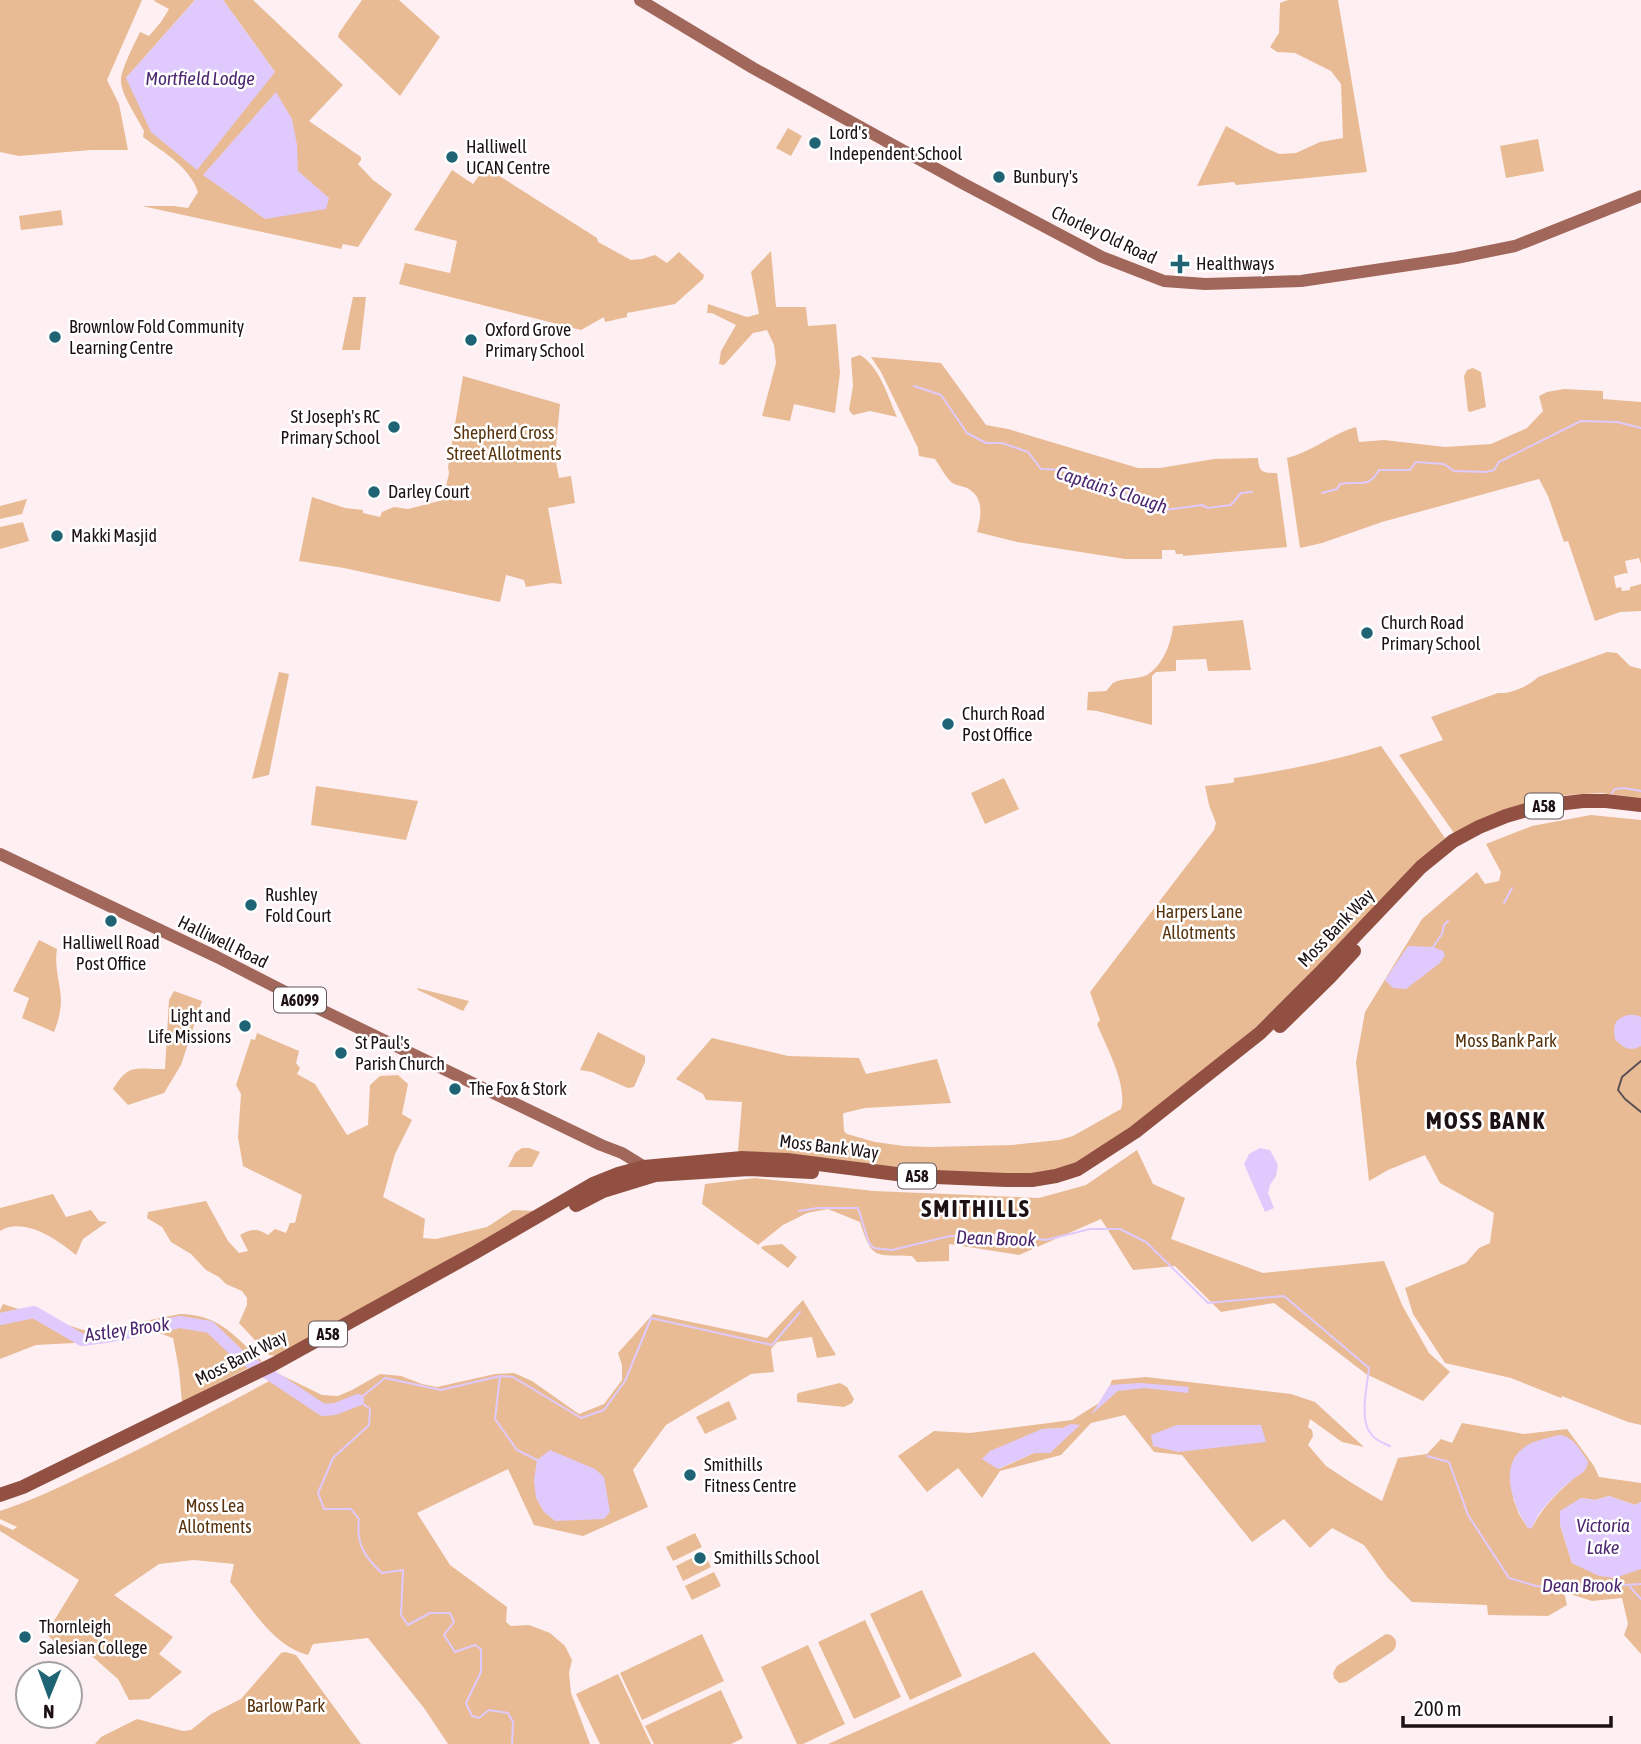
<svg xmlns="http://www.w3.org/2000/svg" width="1641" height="1744" font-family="'Asap Condensed',sans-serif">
<rect width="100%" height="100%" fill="#feeff2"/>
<path fill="#e8bb95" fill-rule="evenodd" d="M0,0h142l-35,80 12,24 9,46h-37l-72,6 -19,-4z
M155,0h40l-69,78 149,-6 -52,-72h30l90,85 -34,36 52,36v3l-3,4 15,16 19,14 -34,53 -15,-3 -2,5 -199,-43h32l14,2 10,-16c-8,-25 -35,-40 -55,-55l1,-6c-6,-12 -24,-38 -23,-51 0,-11 14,-37 19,-48l9,4 12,-14 8,-13 -15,-8z
M362,0h37l41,37 -40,59 -62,-59 1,-4z
M1288,0h50l29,172 -131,13 -2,-3 -37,4 29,-60 40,22 13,6 17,-1 24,-11 23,-4 -2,-54 -10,-13 -36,-18 -18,-1 -7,-5 9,-14 1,-30z
M788,128l14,8 -11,20 -15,-8z
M1538,139l6,32 -38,7 -6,-32z
M485,167l112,71 1,4 33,18 11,-1 13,-4 12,8 12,-11 25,23 -1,4 -28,25 -48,9v4l-22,5 -1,-5 -23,13 -182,-46 6,-21 45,10 7,-32 -43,-11 38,-60 21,14z
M61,210l2,15 -42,5 -2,-14z
M771,251l5,56h30l2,19 28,-2 4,49 -5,40 -41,-9 -4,17 -28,-5 14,-53 -2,-18 -7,-15 -14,3 -29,32 -5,-1 2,-13 15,-26 -24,-12h-5l1,-9 39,13 12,-3 -8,-42z
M353,297h13l-6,53h-18z
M860,355c20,12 28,42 37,62l-27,-6 -17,4 -4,-5 4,-24 -2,-28z
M871,357l70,6 45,62 22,4 130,39h22l54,-9 44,-1c1,14 4,15 19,15l10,74 -104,9v-2h-7l-1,-4h-13v9h-37l-108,-17 -40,-10c4,-15 8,-35 -10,-44 -5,-2 -12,-3 -16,-6 -6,-6 -11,-16 -16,-23l-16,-3 -1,-8 -37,-76z
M1473,368l8,4 5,35 -16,5 -2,-1 -4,-35 3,-6z
M463,376l97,28 -5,52 4,22 12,-2 4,27 -27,5 14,76 -10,-1 -26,4 -2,-7 -18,-5 -6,27 -156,-34 -45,-7 13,-64 33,11 18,2v3l17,4 2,-5 12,-5 14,2 35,-9 6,-27 -1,-6z
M1564,389l39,2v8l38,3v162l-2,-6 -14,3 3,13 -2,-1 -12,3 2,12 5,-1 1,4 8,-1v-3l11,-3v27l-21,1 -25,9 -27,-80 -4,1 -16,-46 -9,-17 -157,43 -60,21 -22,5 -13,-90c25,-6 44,-24 69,-31l3,15 25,-2 61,7 46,-3 36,-16 16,-17 -4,-15 8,-4z
M27,499l-5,15 -22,5v-13z
M23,522l6,19 -29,8v-22z
M1243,620l8,50 -43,1 -2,-12 -30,1v11l-20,1 -4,4v49l-55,-14 -10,-1 1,-18 18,-1c1,-1 6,-7 7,-8 10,-6 24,-3 34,-8 16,-10 24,-31 26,-49z
M1607,652l10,1 13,13 11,3v129l-40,-5 -33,2 -28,5 -86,33 -55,-78 44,-15 -12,-23 67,-24c13,1 31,-7 40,-16z
M279,672l10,2 -20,101 -17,4z
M1381,746l64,92 -34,30 -81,86 -75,74 -98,80 -60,43 -24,14 -40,10 -130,-4 -95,-15 -70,-5 4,-49 -36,-2 -3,-6 -27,-15 36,-41 76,18 71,2 7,16 71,-15 14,44 -86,5 -21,5 -1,1 1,17 3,3 28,8 29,4 26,1 82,-2 47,-5 14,-4 48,-27c7,-23 -15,-63 -24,-85l3,-4 -10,-28 124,-162 2,-7 -7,-18 -4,-19 26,-3 3,-1v-4c49,-7 100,-17 147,-32z
M1004,778l15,31 -34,15 -14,-31z
M316,786l102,15 -12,39 -95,-15z
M1591,815l50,5v605l-13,-3 -66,-26 -1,2 -50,-20 -66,-15 -32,-49 -8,-26 61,-25 13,-15 11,-5 4,-30 -54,-30 -15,-28 -37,15 -19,11 -13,-119 9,-50 57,-93 55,-47 8,12 14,-3 2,-9 -15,-28 46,-18z
M39,940l18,9c-3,17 3,33 4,50 0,12 -3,23 -7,33l-32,-14 7,-20 -16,-7z
M417,988l52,13 -6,10 -45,-21z
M174,991l28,10 -21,64 -17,28 -36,12 -15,-16c17,-28 24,-19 52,-20l4,-69z
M598,1032l47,24v6l-11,25 -6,1 -36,-16 -12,-2z
M257,1033l42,18 -3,12 4,5 -3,6 18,10 32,51 21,-10 2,-40 10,-9 18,-1 10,9 -6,30 10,6 -17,34 -12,43 42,22 -2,19 13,1 51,-12 26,-17 22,1 -258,145 -8,-1 -30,-32 8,-18v-7l-5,-7 -16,-7 -7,-7 -13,-7 -15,-16 -20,-12 -9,-15 -15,-9 1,-6 58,-11 22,40 11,12 9,-2 -8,-16c11,-6 17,-7 28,0l7,-6 11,4 4,-10h5l7,-28 -59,-29 -5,-29 3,-43 -5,-9 15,-46 4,1z
M522,1148h7l11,4 -8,15h-24l7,-14z
M1137,1150l16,34 32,14 -14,41 92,34 121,-12 18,44 27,48 21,19 -27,29 -57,-27 -92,-71 -53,9 -46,-46 -42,4 -32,-51 -82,36 -70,-11v17l-32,1 -5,-6c-37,-1 -40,4 -52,-34l-32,-13 -21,4 -24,12 -25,20 -56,-41 3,-20 50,-6 119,13 165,7 47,-13z
M53,1194l13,23 25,-7 8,11 8,1 -24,17 -7,16c-18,-15 -52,-39 -76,-24v-23z
M782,1244l15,13 -9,11 -27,-20 2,-2z
M803,1300l33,55 -19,3 -5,-21 -35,5 -6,7 3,23 -23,2 -85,51 -33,45 15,37 -65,29 -49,-11 -26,-56 -91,44 33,52 57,42 -1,15 5,4 18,-1 21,8 15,13 7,14 -3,13 2,20 19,51h-142l-24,-36 -56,-70 -55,6 -5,11c-35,-9 -56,-47 -78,-73l4,-18 -40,-4 -35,4 -45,31 59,42 -14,17 23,18 -33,27 -20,1 -11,-21 -25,-22 -39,-16 -8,-7 33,-54 -79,-49v-7l13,6 4,-3 -17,-8v-8c31,-10 60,-24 89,-38 65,-30 129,-65 192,-98l41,20 16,1 14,-6 28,-16 21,2 21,8 15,3 58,-13 19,-1 18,8 47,33 25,-10 18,-24v-15l-4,-12 35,-39 114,24z
M3,1304l80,26 12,1 85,-17c39,0 55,23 82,47l-80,41 -3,-32 -6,-32 -20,-7 -45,8 -34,4 -38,2 -36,14v-49z
M1146,1377l145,17 24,8 49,45 -22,-5 -32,-23 -2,8 4,3 1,6 -5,9 18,21 29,19 27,16 16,-43 29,-4 14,-15 11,4 10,-20 62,11 43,-5 27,37 5,11 42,6v19l-6,3 -26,-9 -14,4 -14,-2 -21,27 12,38 13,6 49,1 7,-1v85l-17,-19 4,-11 -6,-26 -30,3 -28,-9 3,13 -19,11 -60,-1 -1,-10 -75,-3 -25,-25 -23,-32 -32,-17 -22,20 -26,-29 -32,23 -70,-87 -28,-3 -29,-37 -34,8 -30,32 -61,16 -18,27 -24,-30 -31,24 -29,-36 36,-25 36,2 102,-13 27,-17 11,-18 2,-5zM1072,1424l-22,29h-16l-35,16 43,-40 21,-1zM1572,1480c-16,14 -30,28 -39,46l-6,1 -8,-13 -6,-16z
M840,1383l7,4 7,12 -2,4 -8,4 -47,-5v-7l1,-2z
M729,1401l8,18 -32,15 -9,-17z
M695,1533l7,14 -29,14 -7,-14z
M704,1552l7,15 -28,14 -7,-15z
M714,1572l7,14 -29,14 -7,-14z
M922,1590l40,86 -52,24 -40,-86z
M865,1620l36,77 -47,22 -36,-77z
M702,1634l22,47 -82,39 -22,-47z
M1386,1634c10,1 13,10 7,17l-47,31 -7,1 -5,-5 -1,-5 4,-7z
M808,1645l37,79 -42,20h-6l-36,-77z
M285,1652l11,3 65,89h-266l6,-7 36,-18 46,12 8,-1 20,-16 30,-15 40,-46z
M1034,1652l77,92h-283z
M618,1674l33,70h-51l-24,-50z
M721,1690l22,48 -12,6h-77l-9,-18z"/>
<path fill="#e0cafd" d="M195,0h28l52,72 -78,98 -46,-38 -25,-54z
M276,92l16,27 5,26 1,26 31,27 -3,11 -61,10 -62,-44z
M1408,946l25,1 10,4 2,4 -5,8 -34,26 -13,-1 -8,-8z
M1628,1015h8l5,2v29c-11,6 -18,2 -26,-7 -2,-14 -1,-20 13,-24z
M1260,1148l10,2 8,15 -2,11 -6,9 -2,8 6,15 -9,4 -21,-48 5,-10z
M1140,1383l49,4 -1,6 -43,-5 -27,3 -27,24 19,-30z
M1071,1424l9,1 -30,28h-16l-36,16 -16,-10 8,-8 52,-22 21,-1z
M1177,1425h84l5,17 -88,10 -25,-6 -2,-11z
M1559,1435c14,1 21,15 29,26 -1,12 -9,13 -17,20 -12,9 -23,21 -32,33 -3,5 -5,10 -8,15l-4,-2c-14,-23 -30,-62 -1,-81 9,-6 22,-8 33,-11z
M550,1450l45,19 9,8 6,35 -6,7 -49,2 -11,-9 -8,-14 -2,-18 3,-20z
M1609,1496l26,9 6,-3v67l-26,9 -16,-2 -27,-13 -12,-38v-14l21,-13 14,2z"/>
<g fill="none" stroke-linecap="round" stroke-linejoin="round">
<path stroke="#e0cafd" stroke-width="2" d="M914,386l27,9 26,38 19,10h16l26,9 13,17c8,0 16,0 23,2 15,4 28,15 43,15l6,5 41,14 11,5 37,-5 6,3 23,-3 10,-12 11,-1
M1322,493l15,-4 3,-5c18,-4 28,6 39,-14h31l6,-8 28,2 10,7 32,1 8,-2 5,-8 82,-41 36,1 24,6
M1612,793l3,-4 9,-1 17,3
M1504,903l8,-15
M1433,947l9,-13 2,-9 4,-4
M799,1211l19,-3h40l11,35 5,5 18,2 58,-14 52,-1 44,5 44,-11h30l26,13 62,61 76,-7 85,72c-2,19 -10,52 2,66 5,7 12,9 19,12
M500,1376l-5,43 22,31 20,10
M1427,1456l22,6 19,53 41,63 27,8 42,2 63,-4
M1630,1587l11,12
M512,1744l1,-22 -5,-9 -19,-3 -10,8 -7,-2 -6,-13 15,-31v-23l-6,-4 -20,7 -11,-17 10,-13 -4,-9h-20l-22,12 -7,-10 2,-45 -21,3c-18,-16 -26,-30 -23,-54l-8,-10h-27l-6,-16 15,-35 36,-33 1,-16 -12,-9 27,-22 56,12 59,-14 13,1 68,41 23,-8 21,-29 26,-63 121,27 28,-33"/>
<path stroke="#e0cafd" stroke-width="12" d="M0,1319l34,-7 48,28 24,-3 74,-15 30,5 30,29 41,26 42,28 12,-1 23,-9"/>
<path stroke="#a1675b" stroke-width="12" d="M640,0l113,68 211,116 138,73 62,24 41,3 96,-3 155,-23 59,-12 126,-50
M0,854l217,103 92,47 292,141 21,8 26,16"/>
<path stroke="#915042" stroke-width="14" d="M1280,1026l50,-49 24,-26
M576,1205l27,-14 52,-16 94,-6 63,3
M0,1495l23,-8 251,-123 202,-112 117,-68 25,-10 26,-7 98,-9 45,2 125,16 94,4h26l24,-4 22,-7 57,-37 125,-99 60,-60 101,-106 32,-26 26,-14 27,-11 34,-10 43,-5h23l35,4"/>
<path stroke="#5b4f52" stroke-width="2" d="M1641,1061l-19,16 -4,13 7,9 16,13"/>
</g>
<g fill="#1e6474" stroke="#fff" stroke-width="2.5">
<circle cx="815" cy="143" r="7"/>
<circle cx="452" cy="157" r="7"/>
<circle cx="999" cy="177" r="7"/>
<path d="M1176.5 253.5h7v7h7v7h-7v7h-7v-7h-7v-7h7z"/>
<circle cx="55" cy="337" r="7"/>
<circle cx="471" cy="340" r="7"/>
<circle cx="394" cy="427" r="7"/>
<circle cx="374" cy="492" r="7"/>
<circle cx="57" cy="536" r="7"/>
<circle cx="1367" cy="633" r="7"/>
<circle cx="948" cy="724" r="7"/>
<circle cx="251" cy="905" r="7"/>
<circle cx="111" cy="921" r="7"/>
<circle cx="245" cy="1026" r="7"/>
<circle cx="341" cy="1053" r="7"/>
<circle cx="455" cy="1089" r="7"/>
<circle cx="690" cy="1475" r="7"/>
<circle cx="700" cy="1558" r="7"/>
<circle cx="25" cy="1637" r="7"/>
</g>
<g text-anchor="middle" stroke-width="5" stroke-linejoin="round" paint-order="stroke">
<g fill="#fff" stroke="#61585a" stroke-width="2">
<rect x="1525" y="793.5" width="38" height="25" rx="5"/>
<rect x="274" y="987.5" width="52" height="25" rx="5"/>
<rect x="898" y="1163.5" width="38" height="25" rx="5"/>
<rect x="309" y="1321.5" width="38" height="25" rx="5"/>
</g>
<g font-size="16" font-weight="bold" fill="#1d1114">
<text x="1544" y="812">A58</text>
<text x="300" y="1006">A6099</text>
<text x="917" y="1182">A58</text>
<text x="328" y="1340">A58</text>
</g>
<g font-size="18" fill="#1d1114" stroke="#fff" text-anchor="start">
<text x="829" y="139">Lord's<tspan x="829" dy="21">Independent School</tspan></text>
<text x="466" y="153">Halliwell<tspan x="466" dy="21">UCAN Centre</tspan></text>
<text x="1013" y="183">Bunbury's</text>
<text x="1196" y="270">Healthways</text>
<text x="69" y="333">Brownlow Fold Community<tspan x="69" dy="21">Learning Centre</tspan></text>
<text x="485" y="336">Oxford Grove<tspan x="485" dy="21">Primary School</tspan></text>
<text x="380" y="423" text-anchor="end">St Joseph's RC<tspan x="380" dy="21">Primary School</tspan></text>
<text x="388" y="498">Darley Court</text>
<text x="71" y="542">Makki Masjid</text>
<text x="1381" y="629">Church Road<tspan x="1381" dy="21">Primary School</tspan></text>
<text x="962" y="720">Church Road<tspan x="962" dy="21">Post Office</tspan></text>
<text x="265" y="901">Rushley<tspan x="265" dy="21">Fold Court</tspan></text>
<text x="111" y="949" text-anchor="middle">Halliwell Road<tspan x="111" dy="21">Post Office</tspan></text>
<text x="231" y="1022" text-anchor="end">Light and<tspan x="231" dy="21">Life Missions</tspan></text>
<text x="355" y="1049">St Paul's<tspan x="355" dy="21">Parish Church</tspan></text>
<text x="469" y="1095">The Fox &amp; Stork</text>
<text x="704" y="1471">Smithills<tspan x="704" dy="21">Fitness Centre</tspan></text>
<text x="714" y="1564">Smithills School</text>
<text x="39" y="1633">Thornleigh<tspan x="39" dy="21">Salesian College</tspan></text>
</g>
<g font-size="18" fill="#1d1114" stroke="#fff">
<text transform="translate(1104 235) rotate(25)" y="6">Chorley Old Road</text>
<text transform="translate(1336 928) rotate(-46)" y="6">Moss Bank Way</text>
<text transform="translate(223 942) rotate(26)" y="6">Halliwell Road</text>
<text transform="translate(829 1147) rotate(7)" y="6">Moss Bank Way</text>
<text transform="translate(241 1358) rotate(-27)" y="6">Moss Bank Way</text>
</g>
<g font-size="18" fill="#58330d" stroke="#fff">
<text x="504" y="439">Shepherd Cross<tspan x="504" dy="21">Street Allotments</tspan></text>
<text x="1199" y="918">Harpers Lane<tspan x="1199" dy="21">Allotments</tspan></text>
<text x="1506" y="1047">Moss Bank Park</text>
<text x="215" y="1512">Moss Lea<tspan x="215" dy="21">Allotments</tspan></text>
<text x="286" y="1712">Barlow Park</text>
</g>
<g font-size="19" font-style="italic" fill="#4c276f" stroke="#fff">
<text x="200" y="85">Mortfield Lodge</text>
<text transform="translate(1112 489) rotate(18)" y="7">Captain's Clough</text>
<text transform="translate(996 1238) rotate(2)" y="7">Dean Brook</text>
<text transform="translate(127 1329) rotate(-8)" y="7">Astley Brook</text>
<text x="1603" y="1532">Victoria<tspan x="1603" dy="22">Lake</tspan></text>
<text x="1582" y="1592">Dean Brook</text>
</g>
<g font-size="24" font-weight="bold" letter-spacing="2" fill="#1d1114" stroke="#fff">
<text x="1486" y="1129">MOSS BANK</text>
<text x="976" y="1217">SMITHILLS</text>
</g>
</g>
<g transform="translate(49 1695) rotate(181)"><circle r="33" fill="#ffffff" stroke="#a5a0a1" stroke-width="2"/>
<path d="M0-5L12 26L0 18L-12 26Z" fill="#1e6474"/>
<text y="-10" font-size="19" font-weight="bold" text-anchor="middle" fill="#1d1114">N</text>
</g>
<path d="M1403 1716v10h208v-10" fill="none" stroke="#1d1114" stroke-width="3.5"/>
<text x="1414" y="1716" font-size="21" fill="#1d1114" stroke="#ffffff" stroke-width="5" paint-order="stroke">200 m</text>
</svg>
